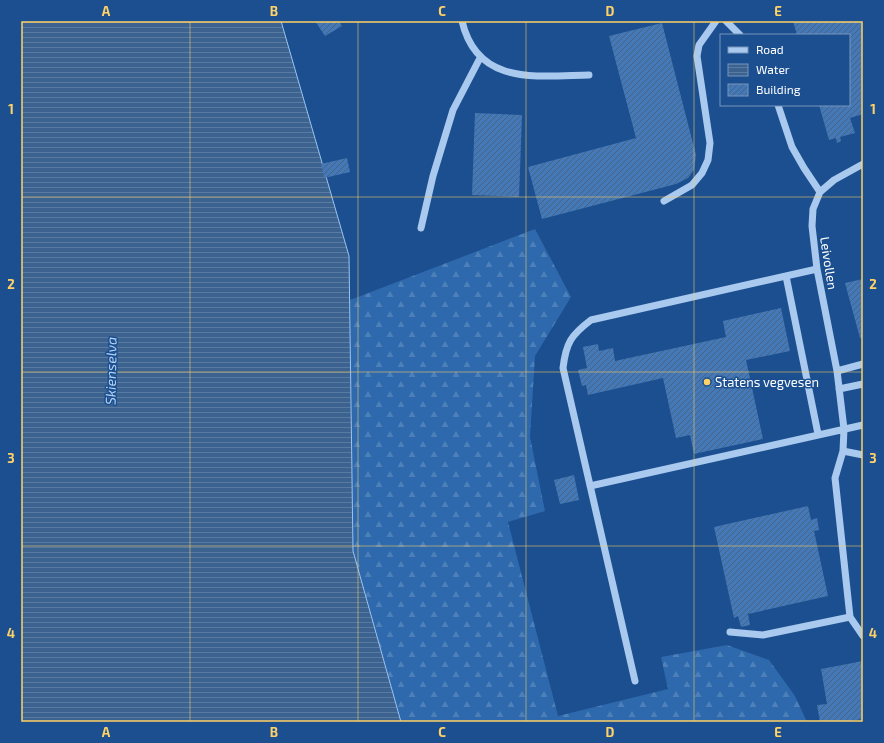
<svg xmlns="http://www.w3.org/2000/svg" width="884" height="743" font-family="'Exo 2',sans-serif">
<defs>
<pattern id="forest-firs" width="22" height="20" patternUnits="userSpaceOnUse"><rect width="22" height="20" fill="#2e69ad"/><path d="M5 1l3.5 6h-7zM16 11l3.5 6h-7z" fill="#4d80b9"/></pattern>
<pattern id="water-rules" width="6" height="5" patternUnits="userSpaceOnUse"><rect width="6" height="5" fill="#3c6290"/><path d="M0 2.5h6" fill="none" stroke="#597aa1"/></pattern>
<pattern id="building-hatch" width="6" height="6" patternUnits="userSpaceOnUse"><rect width="6" height="6" fill="#4478b7"/><path d="M-1 1l2-2M0 6l6-6M5 7l2-2" fill="none" stroke="#486282"/></pattern>
</defs>
<rect width="100%" height="100%" fill="#1b4f8f"/>
<path fill="url(#forest-firs)" d="M535,229l36,68 -36,59 -5,81 15,74 -37,11 50,194 110,-27 -7,-32 66,-12 42,15 26,36 12,26h-406l-48,-171 -3,-251z"/>
<path fill="url(#water-rules)" stroke="#9cc4f0" d="M21,21h260l68,235 4,295 48,171h-380z"/>
<path fill="url(#building-hatch)" d="M315,21h24l3,5 -17,10z
M793,21h70v93l-13,4 5,15 -15,4 1,4 -4,2 -1,-5 -7,2 -10,-35h30v-70h-52z
M662,23l34,132 -2,15 -6,8 -12,6 -134,35 -14,-52 108,-29 -27,-102z
M475,113l47,2 -3,82 -47,-2z
M347,158l3,14 -26,6 -3,-14z
M863,279v58l-3,1 -15,-55z
M781,308l9,43 -44,9 17,79 -69,15 -4,-19 -14,3 -13,-60 -75,17 -2,-10 -4,1 -4,-16 9,-2 -4,-21 15,-3 1,7 14,-3 2,13 111,-24 -3,-16z
M574,475l5,25 -19,4 -6,-24z
M808,506l3,14 6,-2 2,12 -5,1 14,65 -80,18 2,11 -9,2 -3,-11 -4,2 -20,-91z
M863,661v58l-21,3h-22l-3,-17 10,-1 -6,-35z"/>
<g fill="none" stroke-linecap="round" stroke-linejoin="round">
<path stroke="#a9c9ee" stroke-width="7" d="M462,21c15,65 75,55 127,54
M726,21l14,14
M778,105l14,42 12,21 16,24
M863,164l-29,16 -14,12 -7,17 -1,17 5,43 20,102 7,58 -1,22 -8,27 15,139 13,19
M664,201l28,-16 10,-12 6,-13 2,-17 -13,-87 2,-11 17,-24
M421,228l12,-52 20,-66 27,-52
M786,276l32,158
M837,371l26,-7
M839,389l24,-5
M843,451l20,4
M590,486l273,-61
M730,632l33,3 87,-18
M635,681l-72,-313c3,-25 8,-33 28,-48l226,-51"/>
</g>
<path fill="none" stroke="#ffd166" stroke-width="1" stroke-opacity="0.55" d="M190,21v701M358,21v701M526,21v701M694,21v701M21,197h842M21,372h842M21,546h842"/>
<circle fill="#ffd166" stroke="#1b4f8f" stroke-width="1.5" cx="707" cy="382" r="4"/>
<g text-anchor="middle" stroke-width="3" stroke-linejoin="round" paint-order="stroke">
<g font-size="13" fill="#fff" stroke="#1b4f8f">
<text transform="translate(829 263) rotate(81)" y="5">Leivollen</text>
</g>
<g font-size="13" fill="#fff" stroke="#1b4f8f" text-anchor="start">
<text x="715" y="387">Statens vegvesen</text>
</g>
<g font-size="14" font-style="italic" fill="#b5d3f5" stroke="#1b4f8f">
<text transform="translate(111 371) rotate(-89)" y="5">Skienselva</text>
</g>
</g>
<rect width="884" height="743" fill="none" stroke="#1b4f8f" stroke-width="44"/>
<rect x="720" y="34" width="130" height="72" fill="#1b4f8f" stroke="#7695bc"/>
<rect x="728" y="47" width="20" height="6" fill="#a9c9ee" stroke="#7695bc"/>
<text x="756" y="54" font-size="12" fill="#ffffff">Road</text>
<rect x="728" y="64" width="20" height="12" fill="url(#water-rules)" stroke="#7695bc"/>
<text x="756" y="74" font-size="12" fill="#ffffff">Water</text>
<rect x="728" y="84" width="20" height="12" fill="url(#building-hatch)" stroke="#7695bc"/>
<text x="756" y="94" font-size="12" fill="#ffffff">Building</text>
<rect x="22" y="22" width="840" height="699" fill="none" stroke="#ffd166" stroke-width="1.5"/>
<g font-size="13" text-anchor="middle" font-weight="bold" fill="#ffd166">
<text x="106" y="16">A</text>
<text x="274" y="16">B</text>
<text x="442" y="16">C</text>
<text x="610" y="16">D</text>
<text x="778" y="16">E</text>
<text x="11" y="114">1</text>
<text x="873" y="114">1</text>
<text x="11" y="289">2</text>
<text x="873" y="289">2</text>
<text x="11" y="463">3</text>
<text x="873" y="463">3</text>
<text x="11" y="638">4</text>
<text x="873" y="638">4</text>
<text x="106" y="737">A</text>
<text x="274" y="737">B</text>
<text x="442" y="737">C</text>
<text x="610" y="737">D</text>
<text x="778" y="737">E</text>
</g>
</svg>
